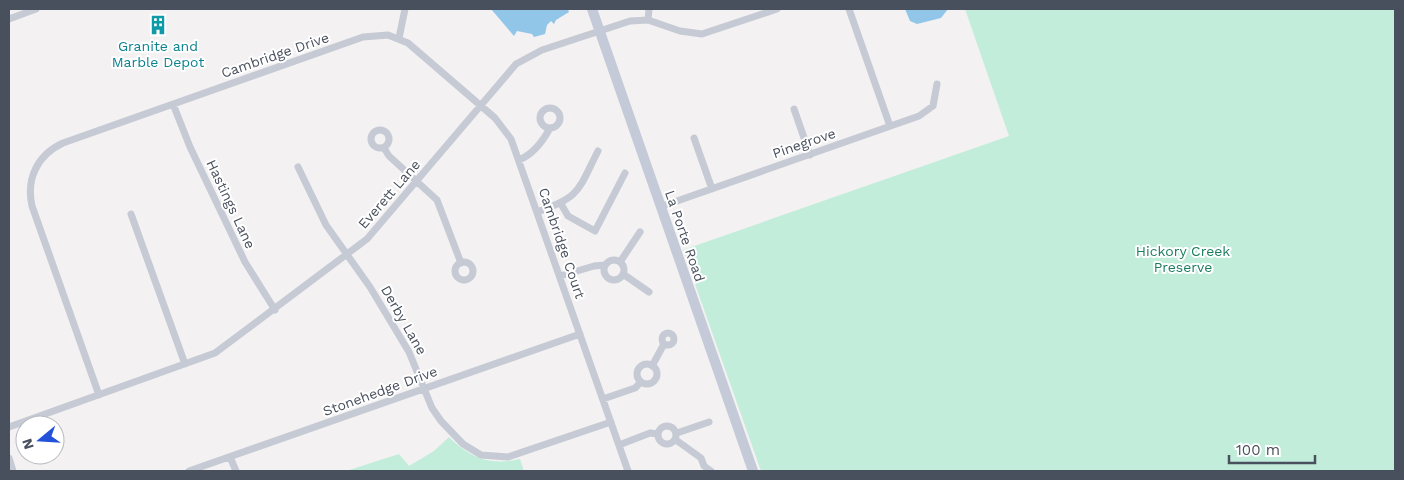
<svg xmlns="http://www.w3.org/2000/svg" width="1404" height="480" font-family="'Work Sans',sans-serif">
<rect width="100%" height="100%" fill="#f3f1f1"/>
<path fill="#c2eddb" d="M965,9h430v462h-634l-78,-221 326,-114z
M449,437c21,21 41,29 71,22l4,12h-178l53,-17 10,12 25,-15z"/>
<path fill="#91c6e8" d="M491,9h77l1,3 -13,8 -2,4 -3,-3 -4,4 -2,9 -11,3 -2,-3 -15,-3 -3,5z
M905,9h43l-7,9 -24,6 -7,-3z"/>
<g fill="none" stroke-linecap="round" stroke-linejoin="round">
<path stroke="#c5cad4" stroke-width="7" d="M849,9l41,117
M9,19l27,-10
M648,20l1,-11
M399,38l6,-29
M173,104l17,43 55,115 30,48
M540 118a10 10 0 1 1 20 0a10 10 0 1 1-20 0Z
M794,109l16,46
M371 139a9 9 0 1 1 18 0a9 9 0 1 1-18 0Z
M694,138l18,51
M384,148l5,8 48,44 24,63
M519,160c15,-6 24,-19 31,-32
M298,167l28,58 44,62 39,65 23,56 9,13 22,23 18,11 27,2 103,-35
M561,204l7,12 27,15 30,-58
M660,207l259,-91 14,-10 4,-22
M537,212c44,-15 41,-22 61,-61
M131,214l54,150
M604 270a10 10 0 1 1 20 0a10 10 0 1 1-20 0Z
M455 271a9 9 0 1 1 18 0a9 9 0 1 1-18 0Z
M620,262l20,-30
M623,274l26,18
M560,276l34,-10 11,-1
M662 339a6 6 0 1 1 12 0a6 6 0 1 1-12 0Z
M637 374a10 10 0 1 1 20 0a10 10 0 1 1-20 0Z
M652,366l12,-22
M99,395l-67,-189c-6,-27 5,-51 31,-63l300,-106 25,-2 20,8 87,75 16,21 117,332
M603,399l32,-11 6,-6
M658 435a9 9 0 1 1 18 0a9 9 0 1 1-18 0Z
M9,427l206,-74 152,-114 149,-175 26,-14 88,-29 18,-1 32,11 22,3 75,-25
M677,433l32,-11
M676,440l25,18 3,8 7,5
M619,445l31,-12 8,1
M230,457l6,14
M9,458l4,13
M189,471l391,-137"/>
<path stroke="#c4cad8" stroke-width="10" d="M592,9l161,462"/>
</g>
<defs>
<symbol id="building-bare" viewBox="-9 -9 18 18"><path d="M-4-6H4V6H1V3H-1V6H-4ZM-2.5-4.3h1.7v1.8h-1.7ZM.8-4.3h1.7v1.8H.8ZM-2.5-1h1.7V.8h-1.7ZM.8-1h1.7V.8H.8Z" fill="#0f9aa8" stroke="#fff" stroke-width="2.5" paint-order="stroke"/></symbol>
</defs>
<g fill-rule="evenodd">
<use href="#building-bare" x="144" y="11" width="28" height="28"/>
</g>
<g text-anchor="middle" stroke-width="4" stroke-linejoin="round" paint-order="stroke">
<g font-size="14" fill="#0d838f" stroke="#fff">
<text x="158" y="51">Granite and<tspan x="158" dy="16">Marble Depot</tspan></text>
</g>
<g font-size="14" fill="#49505d" stroke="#fff">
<text transform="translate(275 55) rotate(-19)" y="5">Cambridge Drive</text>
<text transform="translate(804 143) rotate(-19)" y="5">Pinegrove</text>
<text transform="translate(389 194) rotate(-49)" y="5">Everett Lane</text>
<text transform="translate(231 204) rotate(65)" y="5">Hastings Lane</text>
<text transform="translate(685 236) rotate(71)" y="5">La Porte Road</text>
<text transform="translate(562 243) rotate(71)" y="5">Cambridge Court</text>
<text transform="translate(404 320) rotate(60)" y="5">Derby Lane</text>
<text transform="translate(380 391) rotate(-20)" y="5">Stonehedge Drive</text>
</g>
<g font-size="14" fill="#1c7c5e" stroke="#fff">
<text x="1183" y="256">Hickory Creek<tspan x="1183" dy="16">Preserve</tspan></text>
</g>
</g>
<rect width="1404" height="480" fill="none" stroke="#49505d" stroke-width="20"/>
<g transform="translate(40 440) rotate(252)"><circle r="24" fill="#ffffff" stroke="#b6b9be"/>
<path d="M0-4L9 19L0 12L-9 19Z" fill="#2351da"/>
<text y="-8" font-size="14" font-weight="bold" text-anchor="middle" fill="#49505d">N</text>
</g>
<path d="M1229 455v8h86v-8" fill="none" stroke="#49505d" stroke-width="2.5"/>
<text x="1236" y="455" font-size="15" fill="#49505d" stroke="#ffffff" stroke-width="4" paint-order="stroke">100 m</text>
</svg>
